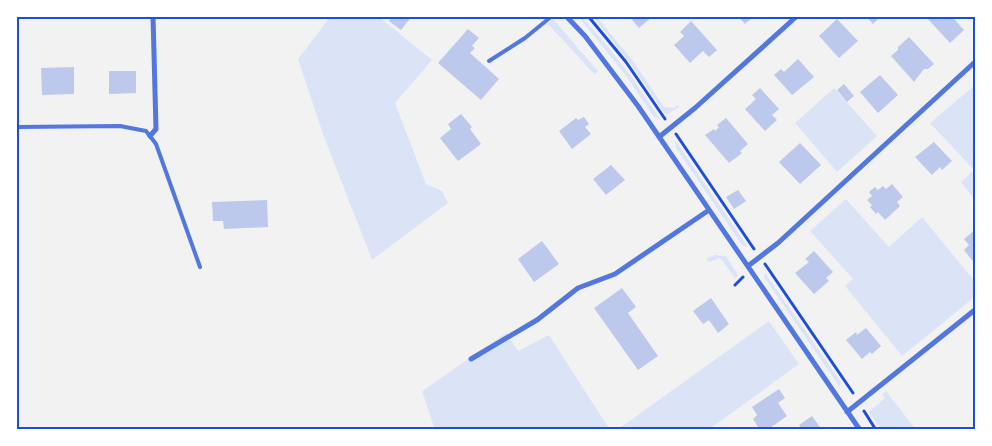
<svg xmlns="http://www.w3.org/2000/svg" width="992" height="446" font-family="Figtree,sans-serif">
<rect width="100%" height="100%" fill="#f2f2f2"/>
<path fill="#dbe4f7" d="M331,16h47l54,44 -37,43 31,81 16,7 6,12 -76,57 -48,-123 -26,-78z
M581,16l29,33 23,30 27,40 -6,-2 -27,-40 -45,-56z
M592,16h4l37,45 31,46 10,1 4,-3 1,2 -11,7h-3l-38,-55z
M553,19l45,52 -3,4 -47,-51z
M976,84v117l-15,-19 13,-12 -44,-47z
M834,88l43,48 -40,36 -42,-49z
M675,140l73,107 -6,-2 -66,-97z
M846,199l43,48 33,-30 54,66v13l-74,60 -57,-70 8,-7 -43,-48z
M715,255l11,1 12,19 -3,4 -12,-18 -4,-3 -10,4 -3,-3z
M765,273l76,109 -1,3 -1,1 -75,-109z
M769,321l30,43 -91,66h-91z
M506,333l12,18 31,-16 61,95h-175l-13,-39z
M886,391l28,36 -4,3h-29l-12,-18 16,-14 -3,-3z"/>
<path fill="#bdc9ec" d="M393,16h19l-11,14 -12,-9z
M629,16h24l-14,12z
M738,16h16l-9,8z
M866,16h15l-8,8z
M929,16h29l-4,3 10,11 -14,13 -23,-25z
M837,19l21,22 -19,17 -20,-22z
M691,21l26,29 -8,7 -6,-6 -13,12 -16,-18 10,-9 -4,-4z
M468,29l11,9 -7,8 3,2 -5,5 29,26 -18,21 -43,-37z
M909,37l25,27 -6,5h-4l-10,13 -23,-26 7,-6v-3z
M798,59l16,18 -22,18 -18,-20 7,-6 3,3z
M74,67v27l-32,1 -1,-27z
M109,71h27v22l-27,1z
M880,75l18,20 -20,18 -18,-21z
M844,84l10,12 -7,6 -10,-12z
M760,88l19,21 -7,6 5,5 -12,11 -20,-22 11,-10 -4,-4z
M461,114l11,13 -2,2 11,15 -23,17 -18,-23 11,-9 -3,-5z
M584,117l5,7 -4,3 6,7 -19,15 -13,-18 17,-13 2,2z
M726,118l22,26 -8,7 2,2 -13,10 -24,-28 9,-6 1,2 4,-4 -2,-2z
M934,142l18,19 -10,9 -2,-3 -8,8 -17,-18z
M800,143l21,22 -21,19 -21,-22z
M611,165l14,15 -19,15 -13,-16z
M892,184l11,13 -6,5 3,4 -15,14 -7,-8 -2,2 -6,-7 2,-2 -5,-5 5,-4 -3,-4 6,-5 3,3 5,-4 3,3z
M738,190l8,11 -12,8 -8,-12z
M267,200l1,27 -44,2 -1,-8h-10l-1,-19z
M976,229v36l-12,-15 5,-5 -5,-6z
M542,241l17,23 -25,18 -16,-23z
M814,251l19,21 -7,6 3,3 -15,13 -19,-21 14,-11 -4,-3z
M622,288l14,19 -8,6 30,43 -20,14 -44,-62z
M711,298l18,26 -11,9 -9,-13 -6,4 -10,-13z
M866,328l15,18 -9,8 -2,-2 -8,7 -16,-19 10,-8 1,3z
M779,389l6,9 -7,5 9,13 -20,14h-7l-7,-11 4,-4 -5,-8z
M812,416l10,14h-19l-4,-5z"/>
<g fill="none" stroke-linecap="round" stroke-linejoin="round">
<path stroke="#1d4ed8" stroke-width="3" d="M588,16l38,46 39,57
M676,134l78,115
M765,264l88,129
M735,285l8,-8
M864,411l12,19"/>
<path stroke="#5277de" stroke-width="4" d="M489,61l36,-23 27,-22
M16,127l104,-1 26,5 10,13 44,123"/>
<path stroke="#5277de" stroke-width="5" d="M566,16l19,20 53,70 222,324
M150,136l6,-7 -3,-113
M659,137l36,-29 102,-92
M748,266l30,-23 198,-182
M471,359l66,-39 41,-32 37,-14 94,-64
M847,412l129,-103"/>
</g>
<rect width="992" height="446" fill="none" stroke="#ffffff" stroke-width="35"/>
<rect x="18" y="18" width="956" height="410" fill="none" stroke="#1d4ed8" stroke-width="2"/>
</svg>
